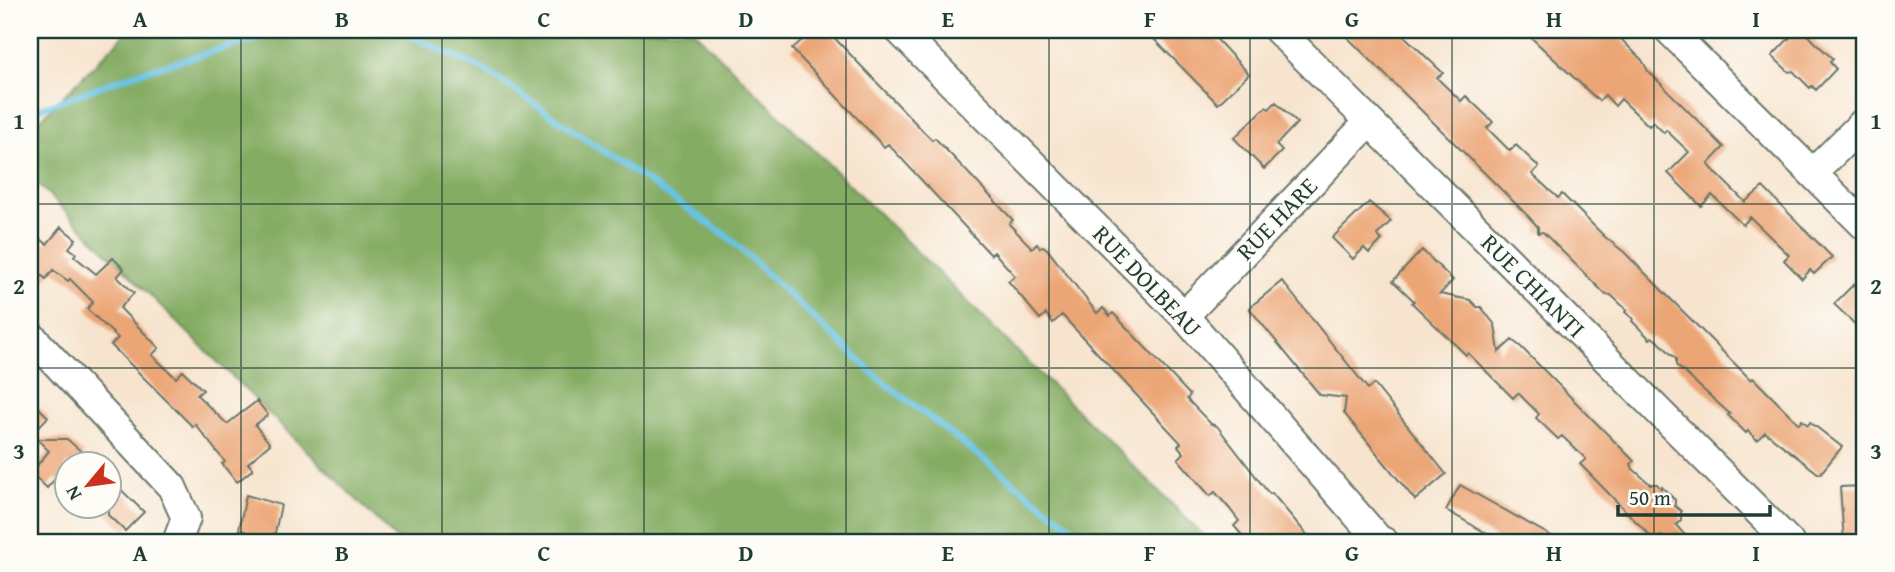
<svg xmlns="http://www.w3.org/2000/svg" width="1895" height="572" font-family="'Gentium Book Plus',serif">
<rect width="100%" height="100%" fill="#fdfcf7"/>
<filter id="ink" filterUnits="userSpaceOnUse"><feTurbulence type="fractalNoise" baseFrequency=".0143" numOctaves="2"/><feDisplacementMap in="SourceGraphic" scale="14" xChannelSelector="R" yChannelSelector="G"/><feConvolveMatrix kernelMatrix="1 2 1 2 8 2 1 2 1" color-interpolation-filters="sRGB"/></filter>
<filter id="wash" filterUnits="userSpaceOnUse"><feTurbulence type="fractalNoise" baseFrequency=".00686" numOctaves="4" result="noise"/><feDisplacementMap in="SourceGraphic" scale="28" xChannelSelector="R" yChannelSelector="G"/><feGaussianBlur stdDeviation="1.57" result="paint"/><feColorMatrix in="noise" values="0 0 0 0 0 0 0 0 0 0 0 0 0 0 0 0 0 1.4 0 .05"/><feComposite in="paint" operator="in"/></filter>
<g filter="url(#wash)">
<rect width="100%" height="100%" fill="#f7e4ce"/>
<path fill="#84ac62" stroke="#52744b" stroke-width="2" d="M129,30h564l517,512h-811l-369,-366v-46z"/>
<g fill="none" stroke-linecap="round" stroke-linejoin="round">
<path stroke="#66c4e4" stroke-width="6" d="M385,30l16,2 86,39 240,165 150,141 214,165
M30,112l107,-39 152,-43"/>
</g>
<g id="blocks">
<path fill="#eca574" d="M813,30h14l98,103 7,7 3,-2 78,82 -4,4 23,24 5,-4 3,4 3,-2 4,3 50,64 6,-5 7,8 3,-3 77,82 -3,4 24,25 6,2 50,65 3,3 2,-1 41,49h-65l-14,-16 5,-5 -10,-13 -14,-16 -5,4 -32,-37 6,-6 -6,-7 3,-3 -119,-128 -9,8 -7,-9 -6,5 -32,-38 7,-5 -21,-24 -3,3 -103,-111 -4,3 -92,-98z
M1145,30h63l41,44 -31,30z
M1340,30h58l45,43 -6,5 24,23 5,-5 27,26 -6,6 23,23 6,-6 23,22 -7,7 26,24 4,-4 43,43 19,15 127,128 2,-2 46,46 3,-4 6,5 2,-3 32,25 -21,26 -2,1 -54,-42 -8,8 -9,-9 -2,2 -18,-18 2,-1 -54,-49v-6l-16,-16 -8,-6 -2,2 -18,-18 1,-2 -8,-7 2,-2 -16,-15h-5l-63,-63 -5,1v-6l-10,-11z
M1523,30h89l30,30 6,11 76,76 -16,17 9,10 28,28 18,-15 69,70 -18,17 -4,-4 -8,9 -18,-19 5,-5 -39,-38 -7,8 -31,-30 -11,11 -33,-33 21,-21 -23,-22 -2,3 -11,-11 -4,4 -28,-27 -6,7 -10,-11 -6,6z
M1797,30h5l31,29 -3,3 6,7 -20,21 -4,-4 -2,2 -17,-17 -4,1 -17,-16z
M1276,102l21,21 -21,22 6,6 -18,18 -30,-31 32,-31 3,2z
M1369,202l22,19 -14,14 5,5 -13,13 -5,-5 -11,11 -21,-21z
M61,227l15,12 -7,9 7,5 -2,3 22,18 17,-16 11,11 -7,8 17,16 -14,15 39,40 -7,7 24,23 7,-7 20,19 -6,5 30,29 30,-23 11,14 -13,10 15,19 -22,19 5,6 -16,13 -15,-18 3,-2 -30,-38 -2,3 -82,-82 7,-7 -31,-29 6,-7 -23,-23 -2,2 -15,-11 -7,9 -16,-13v-35l17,13z
M1422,250l31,30 -13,14 30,6 7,7h4l14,18 4,27 13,-12 9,7 113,114 -3,3 2,5 17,15h7l4,5 1,-2 13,13v6l6,5v9l-5,5 15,17h-24l-6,-6 -6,5 -75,-77 6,-5 -24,-23 -4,3 -22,-21 3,-4 -21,-21 -5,5 -45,-45 -2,2 -54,-52 2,-2 -21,-20z
M1282,281l86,108 6,-5 72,90 -31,26 -71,-87 2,-15 -26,-3 -71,-87z
M1854,284l11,11v39l-31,-30z
M30,399l18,18 -18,19z
M37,439h30l17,15 -10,10h-8v24l-10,-10 -9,10 -16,-15 18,-22z
M108,477l36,35 -19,19 -17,-16z
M1460,485l102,57h-70l3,-4 -49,-28z
M1865,486v56h-21l-4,-55z
M246,495l35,10 -8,37h-30l2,-11 -6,-1z"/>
</g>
</g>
<g filter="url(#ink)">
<use href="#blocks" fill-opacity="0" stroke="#6b776a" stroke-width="2"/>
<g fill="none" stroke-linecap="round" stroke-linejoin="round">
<defs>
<path id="minor" d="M899,30l285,286 194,223 6,3
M1278,30l511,512
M1669,30l196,196
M1813,173l52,-52
M1184,316l185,-194
M30,335l142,152 14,31 -9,24"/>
</defs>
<use href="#minor" stroke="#6b776a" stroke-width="32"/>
<use href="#minor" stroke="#fff" stroke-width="28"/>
</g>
</g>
<path fill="none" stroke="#1f3d34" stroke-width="2" stroke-opacity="0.55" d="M241,30v512M442,30v512M644,30v512M846,30v512M1049,30v512M1250,30v512M1452,30v512M1654,30v512M30,204h1835M30,368h1835"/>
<g text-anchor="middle" stroke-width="5" stroke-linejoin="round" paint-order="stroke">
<g font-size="24" fill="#1f3d34" stroke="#fdfcf7">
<text transform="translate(1277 219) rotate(-46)" y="8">RUE HARE</text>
<text transform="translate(1147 281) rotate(46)" y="8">RUE DOLBEAU</text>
<text transform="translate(1533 286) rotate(45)" y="8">RUE CHIANTI</text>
</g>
</g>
<rect width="1895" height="572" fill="none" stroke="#fdfcf7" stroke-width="77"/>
<g transform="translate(88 485) rotate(241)"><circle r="33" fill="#fdfcf7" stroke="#a4b0a9" stroke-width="2"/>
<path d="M0-5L12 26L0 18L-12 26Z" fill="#c8321e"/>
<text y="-10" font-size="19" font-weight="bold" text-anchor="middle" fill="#1f3d34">N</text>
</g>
<path d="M1618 505v10h152v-10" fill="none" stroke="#1f3d34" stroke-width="3.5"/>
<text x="1629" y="505" font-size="21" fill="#1f3d34" stroke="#fdfcf7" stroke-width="5" paint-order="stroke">50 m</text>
<rect x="38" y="38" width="1818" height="496" fill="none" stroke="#1f3d34" stroke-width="2.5"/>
<g font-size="23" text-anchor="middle" font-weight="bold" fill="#1f3d34">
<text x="140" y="27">A</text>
<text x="342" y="27">B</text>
<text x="544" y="27">C</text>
<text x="746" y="27">D</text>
<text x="948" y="27">E</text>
<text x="1150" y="27">F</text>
<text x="1352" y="27">G</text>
<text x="1554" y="27">H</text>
<text x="1756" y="27">I</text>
<text x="19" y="129">1</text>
<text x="1876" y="129">1</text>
<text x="19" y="294">2</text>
<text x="1876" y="294">2</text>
<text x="19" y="459">3</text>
<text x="1876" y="459">3</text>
<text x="140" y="561">A</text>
<text x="342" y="561">B</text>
<text x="544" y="561">C</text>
<text x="746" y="561">D</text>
<text x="948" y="561">E</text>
<text x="1150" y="561">F</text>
<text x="1352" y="561">G</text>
<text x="1554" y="561">H</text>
<text x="1756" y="561">I</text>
</g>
</svg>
